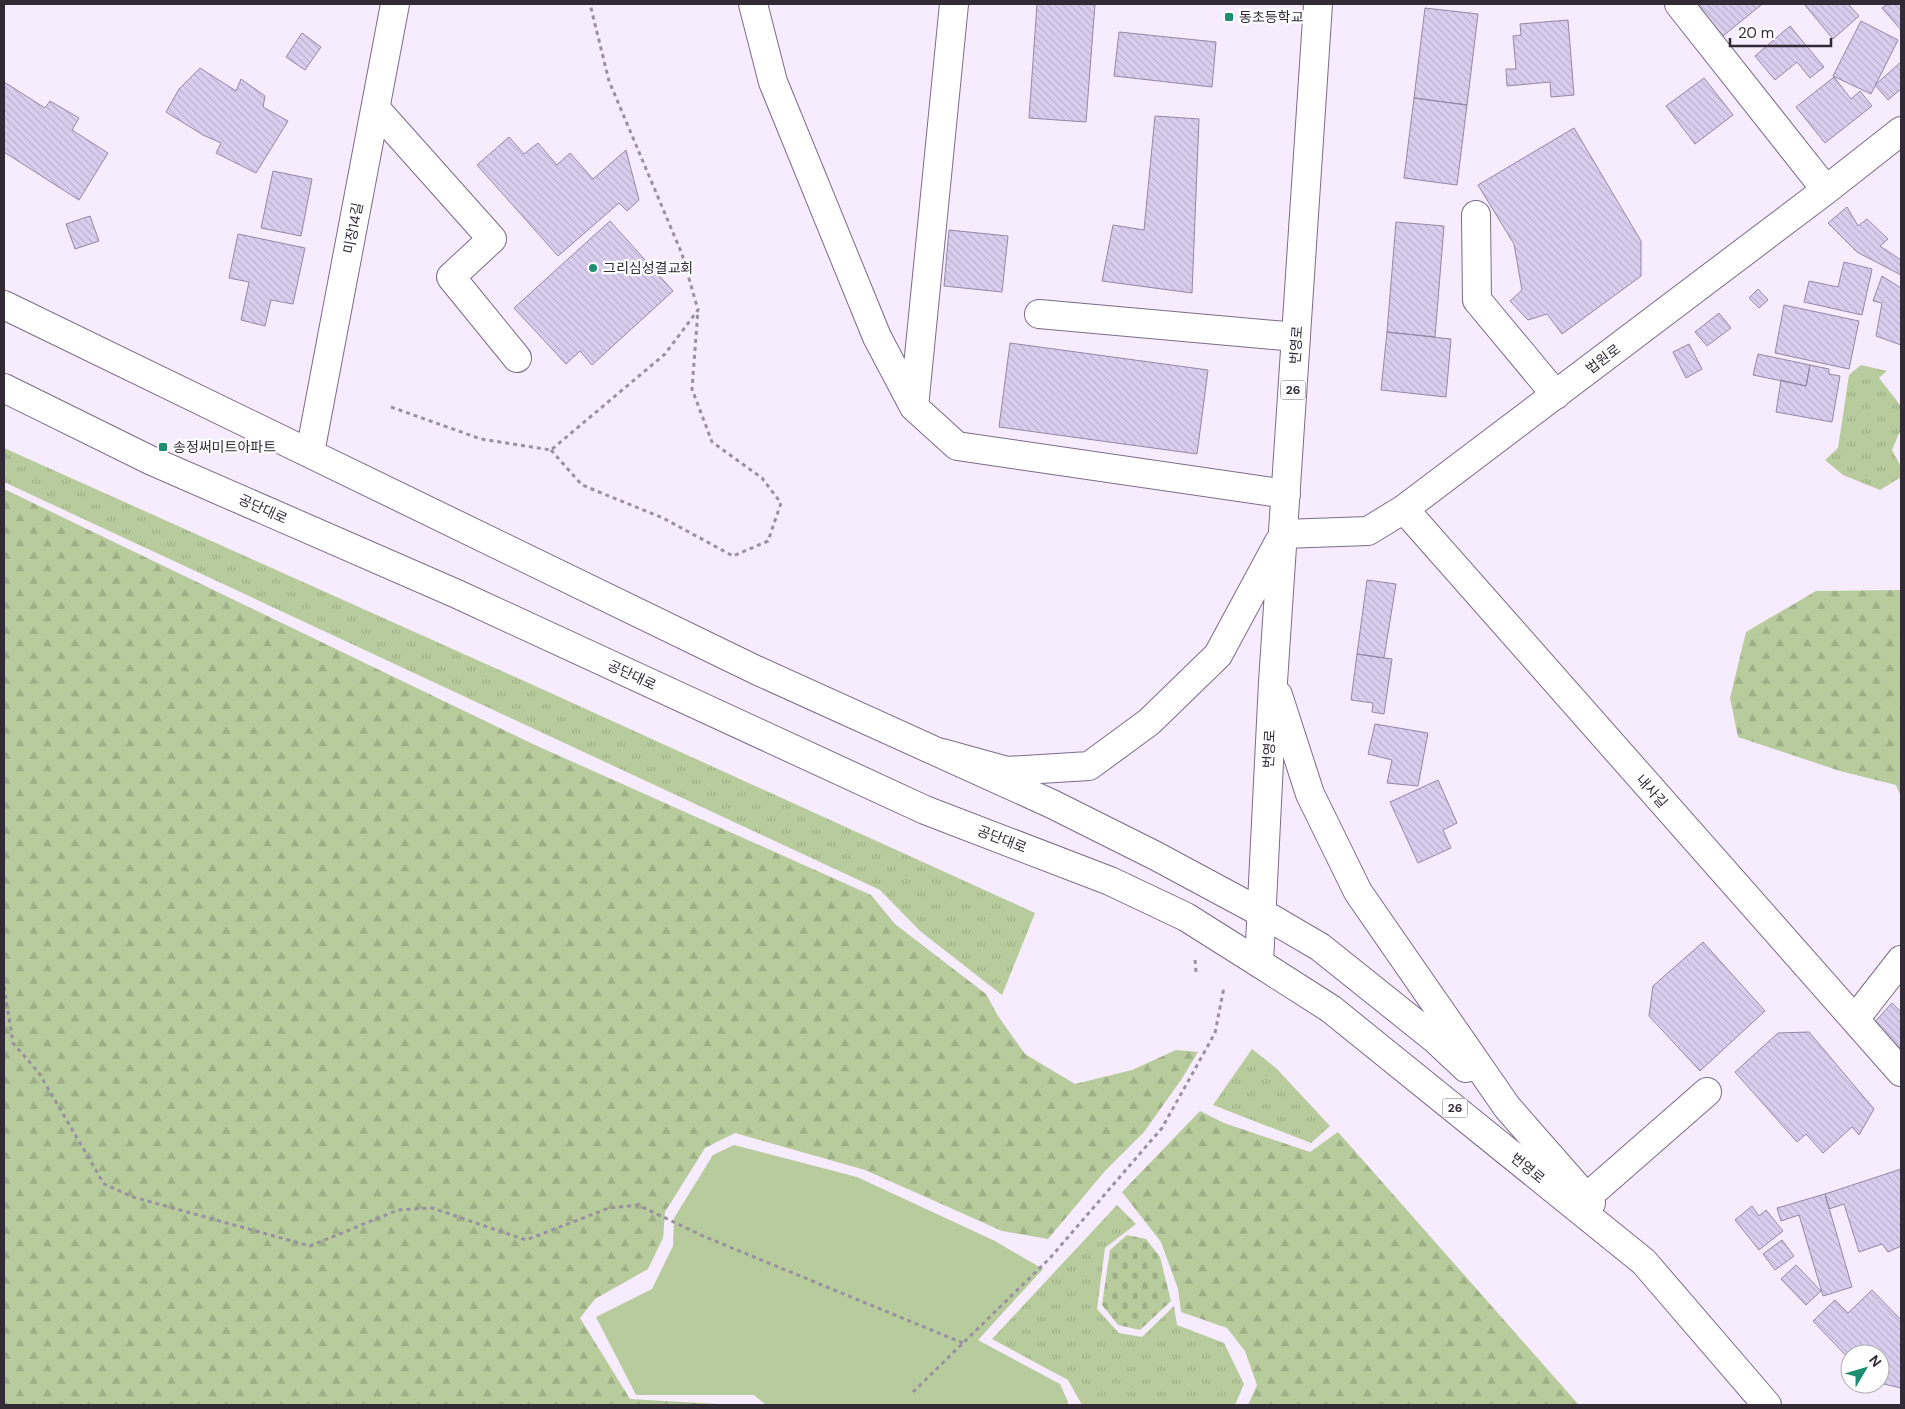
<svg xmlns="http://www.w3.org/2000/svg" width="1905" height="1409" font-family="'DM Sans','Noto Sans KR',sans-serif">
<defs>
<pattern id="grass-tufts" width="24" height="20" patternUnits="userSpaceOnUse" patternTransform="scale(1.25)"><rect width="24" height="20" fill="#b7cb9c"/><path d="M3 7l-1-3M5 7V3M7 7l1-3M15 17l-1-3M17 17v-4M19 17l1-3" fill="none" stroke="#9eae87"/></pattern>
<pattern id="forest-firs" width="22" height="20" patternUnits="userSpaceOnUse" patternTransform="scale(1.25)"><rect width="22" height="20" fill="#b7cb9c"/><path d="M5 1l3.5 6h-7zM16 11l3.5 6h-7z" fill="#9eae87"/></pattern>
<pattern id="cemetery-stones" width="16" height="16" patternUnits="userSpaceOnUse" patternTransform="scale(1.25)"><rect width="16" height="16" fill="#b7cb9c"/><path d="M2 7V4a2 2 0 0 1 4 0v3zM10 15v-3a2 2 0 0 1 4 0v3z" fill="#9eae87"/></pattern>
<pattern id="building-back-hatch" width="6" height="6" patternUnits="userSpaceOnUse" patternTransform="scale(1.25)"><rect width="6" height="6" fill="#daceef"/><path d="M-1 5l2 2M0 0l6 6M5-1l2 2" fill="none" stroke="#bcb1ce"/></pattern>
</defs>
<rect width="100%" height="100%" fill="#f7ecfe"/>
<path fill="url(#grass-tufts)" d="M1861,365l26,6 -8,7 22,28v23l-9,21 9,17v10l-21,13 -37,-15 -18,-15 13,-12 11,-73z
M4,448l529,237 502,228 -33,82 -82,-64 -40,-41 -876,-408z
M1252,1049l24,19 54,58 -19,17 -98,-38z
M1117,1205l19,19 -31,24 -8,61 22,24 23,4 32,-31 3,19 47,18 20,41 -9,21h-153l-14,-25 -76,-41z"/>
<path fill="url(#forest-firs)" d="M4,489l531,256 336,150 24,29 91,70 12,22 27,38 50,30 57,-14 44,-20 22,2 -17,28 -37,52 -39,39 -57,68 -46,-8 -137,-61 -130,-37 -30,15 -40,64 -2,26 -15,31 -53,30 -15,19 50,81 106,6h-732z
M1901,590v207l-5,-12 -56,-14 -102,-34 -8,-39 16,-66 70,-41z
M1200,1111l24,12 86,29 28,-20 241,273h-331l9,-20 -12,-34 -18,-23 -46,-16 -3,-23 -17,-47 -39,-50z"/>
<path fill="url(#cemetery-stones)" d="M1127,1235l19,4 14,18 11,44 -31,29 -22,-5 -16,-20 8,-55z"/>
<path fill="#b7cb9c" d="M734,1145l123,32 138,64 48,28 -65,71 82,44 8,18v3h-302l-12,-10h-118l-40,-78 56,-28 21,-43 1,-28 39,-63z"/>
<path fill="url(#building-back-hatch)" stroke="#9388a6" d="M1037,4h58l-9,118 -57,-4z
M1690,4h70l1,1 -43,35z
M1804,4h44l11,12 -26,23z
M1888,4h13v26l-19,-22z
M1425,8l53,6 -11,91 -53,-7z
M1568,20l6,75 -23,2 -1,-15 -43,4 -1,-17h10l-3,-33 8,-1 -1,-11z
M1861,21l37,19 -27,54 -38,-18z
M1790,26l34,41 -14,11 -13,-16 -22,18 -20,-24z
M1119,32l97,10 -4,45 -98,-11z
M302,33l19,14 -16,23 -19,-13z
M1901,62v27l-13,11 -13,-15z
M200,68l36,23 5,-12 24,17 -2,11 25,14 -32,52 -40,-20 5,-10 -18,-8 -37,-23 13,-23z
M1834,77l17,22 9,-8 12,15 -47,37 -29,-36z
M1704,78l29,37 -38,29 -29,-38z
M4,82l41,26 5,-7 29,17 -7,12 36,23 -29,47 -75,-48z
M1414,98l53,7 -10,80 -53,-7z
M1155,116l44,3 -7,174 -90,-12 11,-56 31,5z
M1574,128l67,113v35l-79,58 -15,-20 -19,6 -18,-19 12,-11 -8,-46 -36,-59z
M509,137l15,17 14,-11 19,22 13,-12 23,26 33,-29 13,50 -12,11 -8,-8 -61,53 -81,-91z
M273,171l39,8 -11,57 -40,-8z
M1847,207l11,19 9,-7 21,20 -8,7 21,14v15l-44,-23 -29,-29z
M90,216l9,25 -24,8 -9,-25z
M610,221l63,70 -81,74 -12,-14 -14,13 -52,-56z
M1396,222l48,4 -9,111 -48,-5z
M949,230l59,6 -6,56 -58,-6z
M238,234l67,14 -12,56 -22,-4 -6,26 -24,-6 8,-38 -20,-4z
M1844,262l28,7 -10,46 -58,-13 5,-21 29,6z
M1882,276l19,12v57l-25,-9 6,-33 -9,-2z
M1758,289l10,11 -9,8 -10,-10z
M1784,305l75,16 -10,48 -74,-16z
M1719,313l12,15 -24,18 -12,-14z
M1387,332l64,7 -5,58 -65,-7z
M1010,343l198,27 -11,84 -198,-27z
M1689,344l13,25 -16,9 -13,-26z
M1758,354l52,11 -4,21 -53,-11z
M1810,365l19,4v5l11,2 -8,46 -56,-10 5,-32 25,6z
M1367,580l29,4 -12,74 -27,-4z
M1357,654l35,5 -8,55 -12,-2 1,-9 -22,-3z
M1375,724l53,9 -10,53 -31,-3 5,-23 -24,-6z
M1438,780l19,43 -14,7 8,18 -33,15 -28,-61z
M1703,942l62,69 -65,60 -51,-55 4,-30z
M1892,1003l9,9v37l-27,-26z
M1809,1032l65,77 -15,26 -7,-8 -29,26 -17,-19 -9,8 -62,-70 43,-39z
M1901,1169v77l-13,6 -6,-8 -23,8 -15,-48 -15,5 -4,-15z
M1825,1194l27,93 -29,9 -24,-81 -18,6 -4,-13z
M1752,1206l7,10 7,-6 17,21 -24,19 -24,-30z
M1782,1240l12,16 -19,14 -12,-16z
M1796,1265l25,26 -15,14 -25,-26z
M1872,1290l29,30v68l-21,-5v-29h-30v6l-37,-39 22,-21 13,13z"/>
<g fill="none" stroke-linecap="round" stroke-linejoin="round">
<defs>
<path id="minor" d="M753,4l20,78 104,255 37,70 43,39 329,48
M1679,4l147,186
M376,109l116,130 -41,38 66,81
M1476,215l1,85 79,95
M4,305l752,365 296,134 104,52 106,57
M1039,314l257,23
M4,388l148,73 305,133 468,216 185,71 76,36 73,46
M914,407l40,-403
M310,453l85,-449
M1404,509l497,563
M1283,534l85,-3 36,-22 422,-319 75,-59
M1855,1019l46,-59
M1587,1197l120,-105"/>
<path id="major" d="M1318,4l-45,678 -14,281 72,46 313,253 123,143
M1278,695l32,99 48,98 149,215 84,96
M942,753l65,18 82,-5 60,-44 69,-67 61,-113
M1262,913l58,34 115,92 31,29"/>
</defs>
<use href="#minor" stroke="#7c6b87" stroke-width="30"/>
<use href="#major" stroke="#7c6b87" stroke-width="30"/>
<path stroke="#9a91a0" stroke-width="3" stroke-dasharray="4 4" stroke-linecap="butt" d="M391,407l90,32 70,11 114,-96 33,-44 -16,-56 -73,-173 -19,-77
M551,450l31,35 81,33 70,38 35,-15 13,-38 -19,-25 -50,-36 -20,-53 6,-79
M1195,960l1,12
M4,987l9,56 26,30 65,111 29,13 177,49 88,-36 34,-2 94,32 83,-32 29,-3 65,31 260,107
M913,1392l137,-134 112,-130 53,-95 9,-46"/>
<use href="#minor" stroke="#fff" stroke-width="28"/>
<use href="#major" stroke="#fff" stroke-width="28"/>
</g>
<g fill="#1d8e6f" stroke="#fff" stroke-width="2">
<rect x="1224" y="12" width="10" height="10" rx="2.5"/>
<circle cx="593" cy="268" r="5"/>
<rect x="158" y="442" width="10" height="10" rx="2.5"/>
</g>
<g text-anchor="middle" stroke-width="4.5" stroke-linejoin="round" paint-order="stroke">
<g fill="#fff" stroke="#706b72" stroke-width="1">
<rect x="1280.5" y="380.5" width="25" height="19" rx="4"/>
<rect x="1442.5" y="1098.5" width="25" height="19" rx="4"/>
</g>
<g font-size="12" font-weight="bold" fill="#322b36">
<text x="1293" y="394">26</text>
<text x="1455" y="1112">26</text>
</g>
<g font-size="14" fill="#322b36" stroke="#fff" text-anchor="start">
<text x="1239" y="22">동초등학교</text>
<text x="603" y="273">그리심성결교회</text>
<text x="173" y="452">송정써미트아파트</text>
</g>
<g font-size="14" fill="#322b36" stroke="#fff">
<text transform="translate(353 228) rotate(-79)" y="5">미장14길</text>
<text transform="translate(1296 345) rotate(-86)" y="5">번영로</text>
<text transform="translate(1603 359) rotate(-37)" y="5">법원로</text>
<text transform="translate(263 509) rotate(24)" y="5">공단대로</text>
<text transform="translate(632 675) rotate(25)" y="5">공단대로</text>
<text transform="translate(1269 749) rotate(-87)" y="5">번영로</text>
<text transform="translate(1652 791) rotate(48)" y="5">내사길</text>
<text transform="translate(1002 839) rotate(21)" y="5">공단대로</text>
<text transform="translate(1528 1168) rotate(39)" y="5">번영로</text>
</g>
</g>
<rect width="1905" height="1409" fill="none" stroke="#322b36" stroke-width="10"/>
<g transform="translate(1865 1369) rotate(52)"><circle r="24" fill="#ffffff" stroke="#adaaaf"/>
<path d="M0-4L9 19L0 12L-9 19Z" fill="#1d8e6f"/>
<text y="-8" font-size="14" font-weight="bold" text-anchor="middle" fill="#322b36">N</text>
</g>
<path d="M1730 38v8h101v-8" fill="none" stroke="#322b36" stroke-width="2.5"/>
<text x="1738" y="38" font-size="15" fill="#322b36" stroke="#ffffff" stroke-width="4" paint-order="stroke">20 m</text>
</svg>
